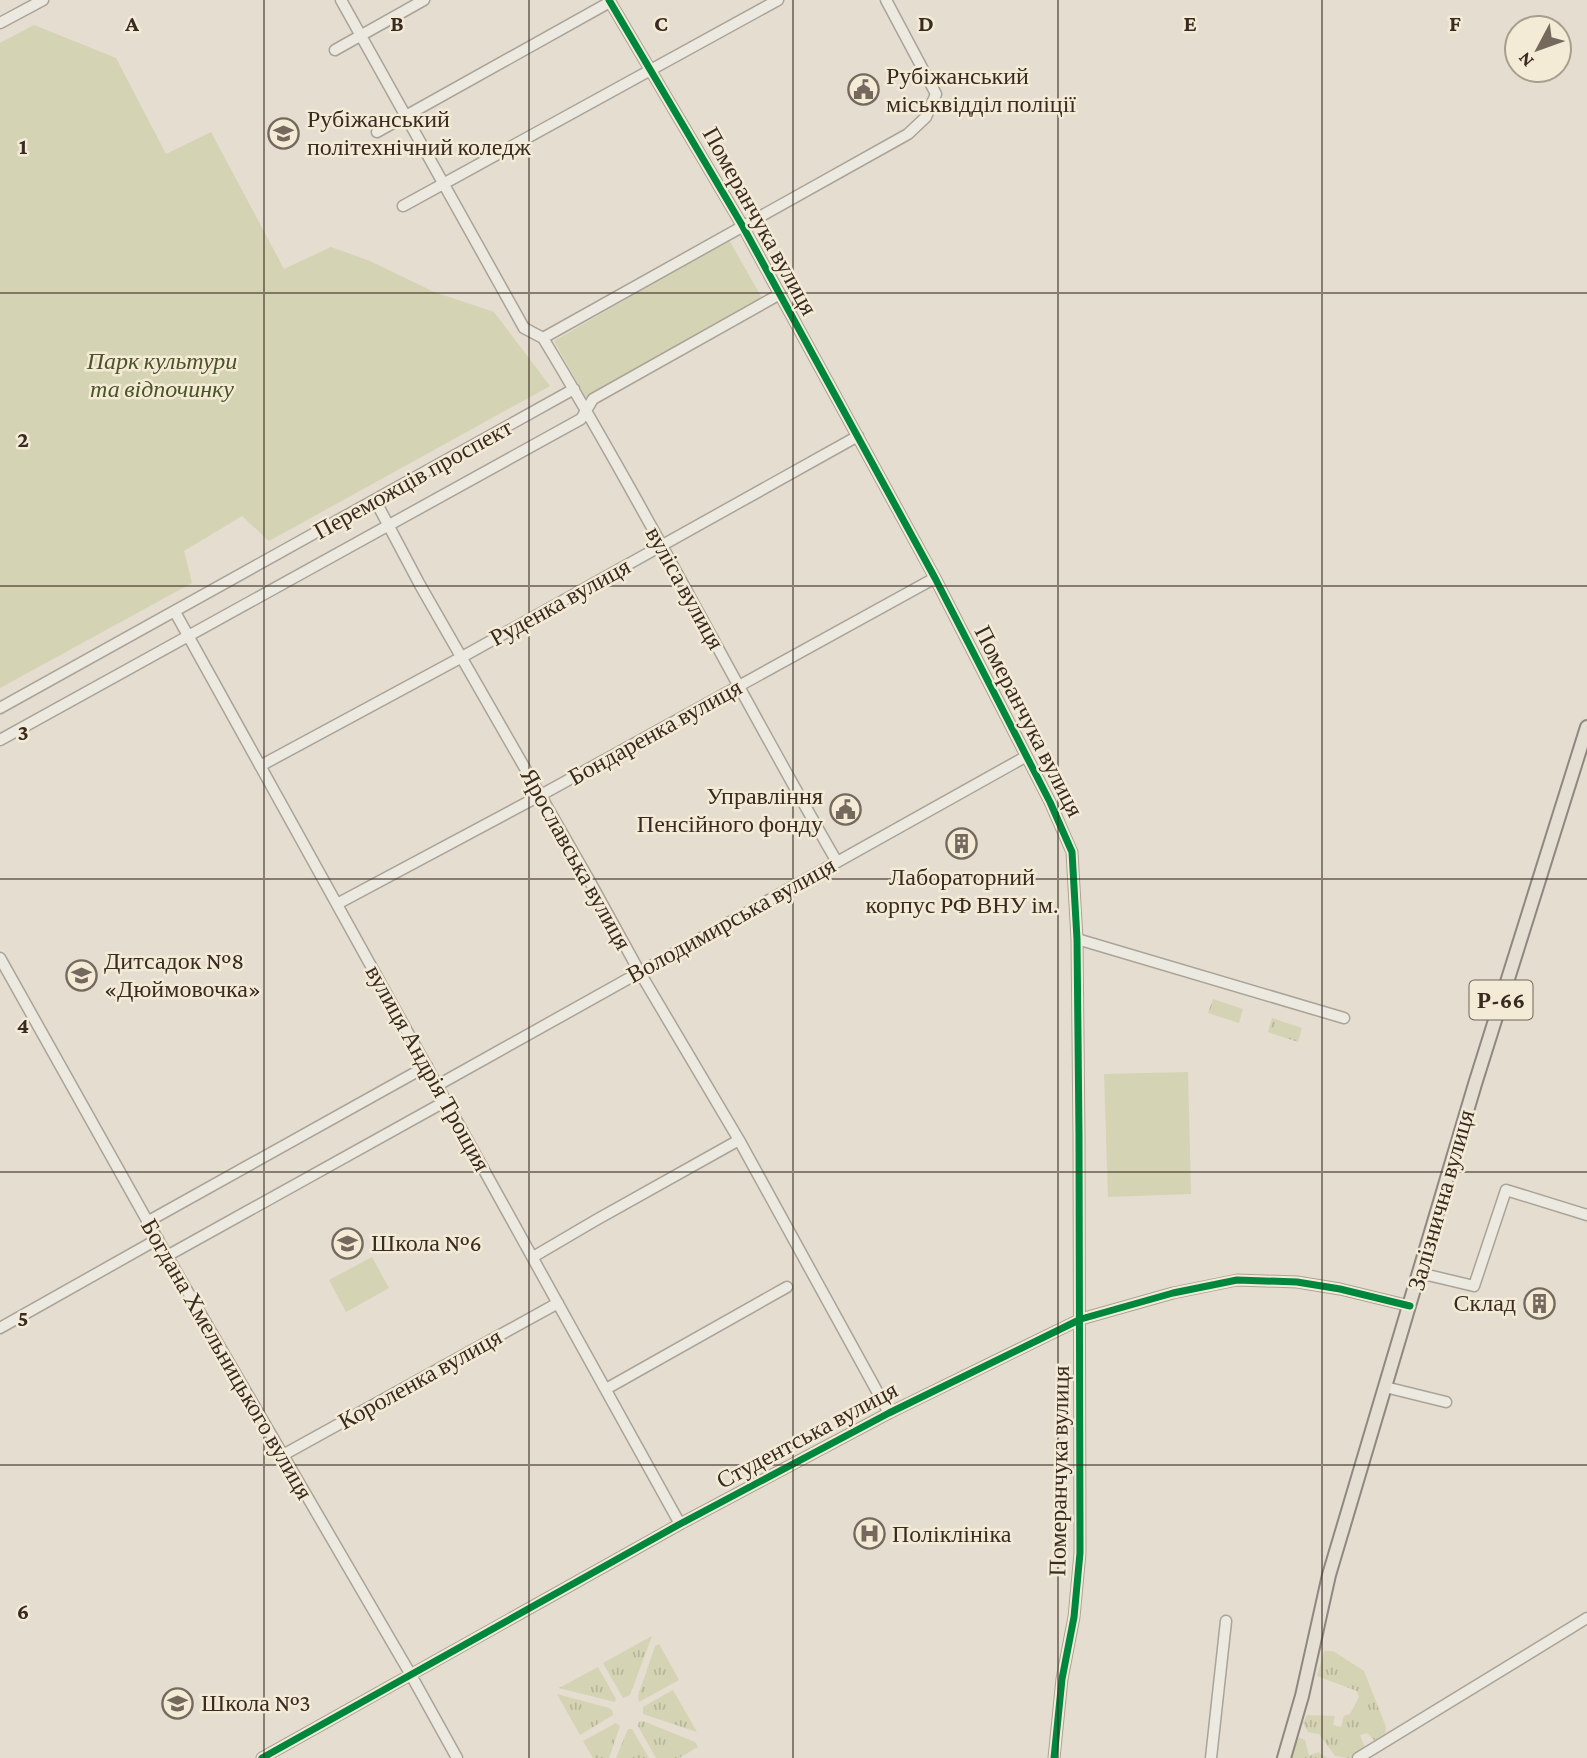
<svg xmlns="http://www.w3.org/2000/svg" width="1587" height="1758" font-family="'Crimson Pro',serif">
<defs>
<pattern id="grass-tufts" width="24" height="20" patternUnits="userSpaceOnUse" patternTransform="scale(1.75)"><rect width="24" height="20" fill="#d4d3b3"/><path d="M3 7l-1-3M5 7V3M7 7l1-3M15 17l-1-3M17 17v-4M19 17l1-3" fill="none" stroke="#b7b59a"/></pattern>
</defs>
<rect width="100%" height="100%" fill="#e4ddd0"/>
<path fill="url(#grass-tufts)" d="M1213,999l30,10 -4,14 -31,-10z
M1272,1018l30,10 -4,14 -30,-10z
M652,1636l-22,59 -7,3 -20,-35z
M659,1644l20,36 -40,22 -1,-6 17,-50z
M1324,1651h9l31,20 22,56 -1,8 -10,6 -8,-8 -7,2 5,13 -16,10 -14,-2 -16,-22 -11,-2 -5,-9 4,-8 28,1 -2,9 8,2 3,-11 6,-2 9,-17 -2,-6 -40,-15z
M598,1667l18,32 -1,3 -56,-14z
M673,1690l24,42 -54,-18v-7z
M557,1694l52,14 3,2 1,5 -33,20z
M643,1721l52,21 3,5 -19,11h-23l-18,-32 1,-4z
M616,1723l4,3 -11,32h-16l-10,-17z
M628,1729h4l17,29h-33z
M1295,1736l10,4 4,16 9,-4 9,6h-39z"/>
<path fill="#d4d3b3" d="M34,25l82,33 50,96 45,-22 73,137 47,-22 39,14 64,31 60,20 56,74 -281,155 -27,-25 -58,35 8,32 -192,105v-645z
M729,240l33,58 -176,100 -32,-57z
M1188,1072l3,122 -83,3 -4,-123z
M372,1257l17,31 -43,24 -17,-32z"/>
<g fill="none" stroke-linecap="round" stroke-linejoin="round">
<defs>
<path id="minor" d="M341,0l183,328 19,10
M609,0l133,225 193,353 115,224 22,50 5,87 2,196 1,418 -6,64 -12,62 -8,79
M0,23l43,-23
M335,50l89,-50
M377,132l233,-130
M403,206l375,-206
M543,338c104,172 194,351 294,524
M543,338l365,-204 18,-17 10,-23 -50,-94
M375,500l45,85 169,295 50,91 100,169 150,273
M175,612l505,912
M0,708l574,-319
M0,740l581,-321 12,-20 187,-105
M260,766l202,-109 396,-221
M337,904l204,-109 394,-217
M1077,939l267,79
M0,958l167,298 244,419 46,83
M438,1085l587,-328
M147,1222l280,-156
M167,1256l279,-155
M533,1257l63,-37 143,-80
M1419,1273l55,13 32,-96 81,25
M0,1328l158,-89
M1385,1387l61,15
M606,1389l181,-102
M283,1455l275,-152
M262,1758l418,-234 209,-111 192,-94 92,-26 64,-13 60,2 43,7 70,17
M1211,1758l15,-137
M1358,1758l229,-140"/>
<path id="major" d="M1284,1758l18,-62 27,-121 146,-491 112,-357"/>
</defs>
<use href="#minor" stroke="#aaa398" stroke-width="13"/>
<use href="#major" stroke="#8f8880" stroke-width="16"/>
<use href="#minor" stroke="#ece9e1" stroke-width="10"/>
<use href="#major" stroke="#e4ded3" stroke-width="12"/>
<defs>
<path id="cycleway" d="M609,0l133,225 193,353 115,224 22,50 5,87 2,196 1,418 -6,64 -12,62 -8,79
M262,1758l418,-234 209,-111 192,-94 92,-26 64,-13 60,2 43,7 70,17"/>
</defs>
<use href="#cycleway" stroke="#f4ebd7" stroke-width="11"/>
<use href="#cycleway" stroke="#00873e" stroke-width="7"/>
</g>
<path fill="none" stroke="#392b21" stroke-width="2" stroke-opacity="0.55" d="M264,0v1758M529,0v1758M793,0v1758M1058,0v1758M1322,0v1758M0,293h1587M0,586h1587M0,879h1587M0,1172h1587M0,1465h1587"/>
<defs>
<symbol id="civic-ring" viewBox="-11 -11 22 22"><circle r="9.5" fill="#f4ebd7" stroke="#75695e" stroke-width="1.5"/><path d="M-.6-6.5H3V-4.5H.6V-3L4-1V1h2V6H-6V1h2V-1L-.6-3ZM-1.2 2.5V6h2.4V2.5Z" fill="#75695e"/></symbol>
<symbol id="university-ring" viewBox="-11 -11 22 22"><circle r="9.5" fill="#f4ebd7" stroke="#75695e" stroke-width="1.5"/><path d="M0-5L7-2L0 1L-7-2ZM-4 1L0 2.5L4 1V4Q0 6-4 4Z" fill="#75695e"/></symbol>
<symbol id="building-ring" viewBox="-11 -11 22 22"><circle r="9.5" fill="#f4ebd7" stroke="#75695e" stroke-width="1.5"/><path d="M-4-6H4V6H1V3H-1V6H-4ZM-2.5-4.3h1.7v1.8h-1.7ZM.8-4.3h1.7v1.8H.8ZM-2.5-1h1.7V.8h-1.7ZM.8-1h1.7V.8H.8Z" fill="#75695e"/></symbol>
<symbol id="school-ring" viewBox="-11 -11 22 22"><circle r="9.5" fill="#f4ebd7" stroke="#75695e" stroke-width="1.5"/><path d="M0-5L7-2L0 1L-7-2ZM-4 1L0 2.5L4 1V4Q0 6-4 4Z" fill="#75695e"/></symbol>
<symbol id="hospital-ring" viewBox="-11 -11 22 22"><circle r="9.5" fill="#f4ebd7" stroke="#75695e" stroke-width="1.5"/><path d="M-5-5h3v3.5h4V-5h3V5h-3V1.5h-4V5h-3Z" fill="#75695e"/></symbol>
</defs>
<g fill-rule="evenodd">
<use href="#civic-ring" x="846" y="72" width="35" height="35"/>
<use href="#university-ring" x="266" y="116" width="35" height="35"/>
<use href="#civic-ring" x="828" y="792" width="35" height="35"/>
<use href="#building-ring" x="944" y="826" width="35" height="35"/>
<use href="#school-ring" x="64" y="958" width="35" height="35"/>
<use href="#school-ring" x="330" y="1226" width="35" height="35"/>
<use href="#building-ring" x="1522" y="1286" width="35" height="35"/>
<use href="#hospital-ring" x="852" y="1516" width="35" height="35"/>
<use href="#school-ring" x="160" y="1686" width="35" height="35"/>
</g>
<g text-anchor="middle" stroke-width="5" stroke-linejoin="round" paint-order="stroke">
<rect fill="#f4ebd7" stroke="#716558" stroke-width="2" x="1469.5" y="980.5" width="63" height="39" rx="5"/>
<g font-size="23" font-weight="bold" fill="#392b21">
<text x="1501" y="1008">Р-66</text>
</g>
<g font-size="24" fill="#392b21" stroke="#f4ebd7" text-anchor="start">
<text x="886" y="84">Рубіжанський<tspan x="886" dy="28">міськвідділ поліції</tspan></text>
<text x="307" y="127">Рубіжанський<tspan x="307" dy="28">політехнічний коледж</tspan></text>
<text x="823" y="804" text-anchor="end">Управління<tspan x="823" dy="28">Пенсійного фонду</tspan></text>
<text x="962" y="885" text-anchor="middle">Лабораторний<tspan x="962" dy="28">корпус РФ ВНУ ім.</tspan></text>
<text x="104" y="969">Дитсадок №8<tspan x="104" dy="28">«Дюймовочка»</tspan></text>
<text x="371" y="1251">Школа №6</text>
<text x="1516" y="1311" text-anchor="end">Склад</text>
<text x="892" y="1542">Поліклініка</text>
<text x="201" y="1711">Школа №3</text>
</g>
<g font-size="24" fill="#392b21" stroke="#f4ebd7">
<text transform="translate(760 221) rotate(61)" y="8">Померанчука вулиця</text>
<text transform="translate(413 479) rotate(-29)" y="8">Переможців проспект</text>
<text transform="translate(685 588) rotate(61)" y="8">вуліса вулиця</text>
<text transform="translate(560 602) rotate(-29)" y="8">Руденка вулиця</text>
<text transform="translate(1029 721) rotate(63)" y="8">Померанчука вулиця</text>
<text transform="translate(655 732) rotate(-29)" y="8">Бондаренка вулиця</text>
<text transform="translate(576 859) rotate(61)" y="8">Ярославська вулиця</text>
<text transform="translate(731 920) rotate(-29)" y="8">Володимирська вулиця</text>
<text transform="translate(428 1068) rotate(61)" y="8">вулиця Андрія Трощия</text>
<text transform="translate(1441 1200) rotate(-74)" y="8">Залізнична вулиця</text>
<text transform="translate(227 1359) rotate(60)" y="8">Богдана Хмельницького вулиця</text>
<text transform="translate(420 1379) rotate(-29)" y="8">Короленка вулиця</text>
<text transform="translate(807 1435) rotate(-28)" y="8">Студентська вулиця</text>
<text transform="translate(1059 1471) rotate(-89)" y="8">Померанчука вулиця</text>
</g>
<g font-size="24" font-style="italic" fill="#4a5428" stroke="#f4ebd7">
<text x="162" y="369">Парк культури<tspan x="162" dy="28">та відпочинку</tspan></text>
</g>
</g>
<g font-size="23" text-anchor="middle" font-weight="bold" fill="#392b21" stroke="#f4ebd7" stroke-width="5" stroke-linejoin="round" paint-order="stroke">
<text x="132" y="31">A</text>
<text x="397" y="31">B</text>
<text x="661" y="31">C</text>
<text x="926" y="31">D</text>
<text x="1190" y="31">E</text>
<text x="1455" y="31">F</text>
<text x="23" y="154">1</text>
<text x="23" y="447">2</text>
<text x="23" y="740">3</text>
<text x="23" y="1033">4</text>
<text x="23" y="1326">5</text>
<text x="23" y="1619">6</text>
</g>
<g transform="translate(1538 49) rotate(229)"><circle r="33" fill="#f4ebd7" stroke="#a99e8e" stroke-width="2"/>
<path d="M0-5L12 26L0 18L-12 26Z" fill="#75695e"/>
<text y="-10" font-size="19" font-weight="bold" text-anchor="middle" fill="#392b21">N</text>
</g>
</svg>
